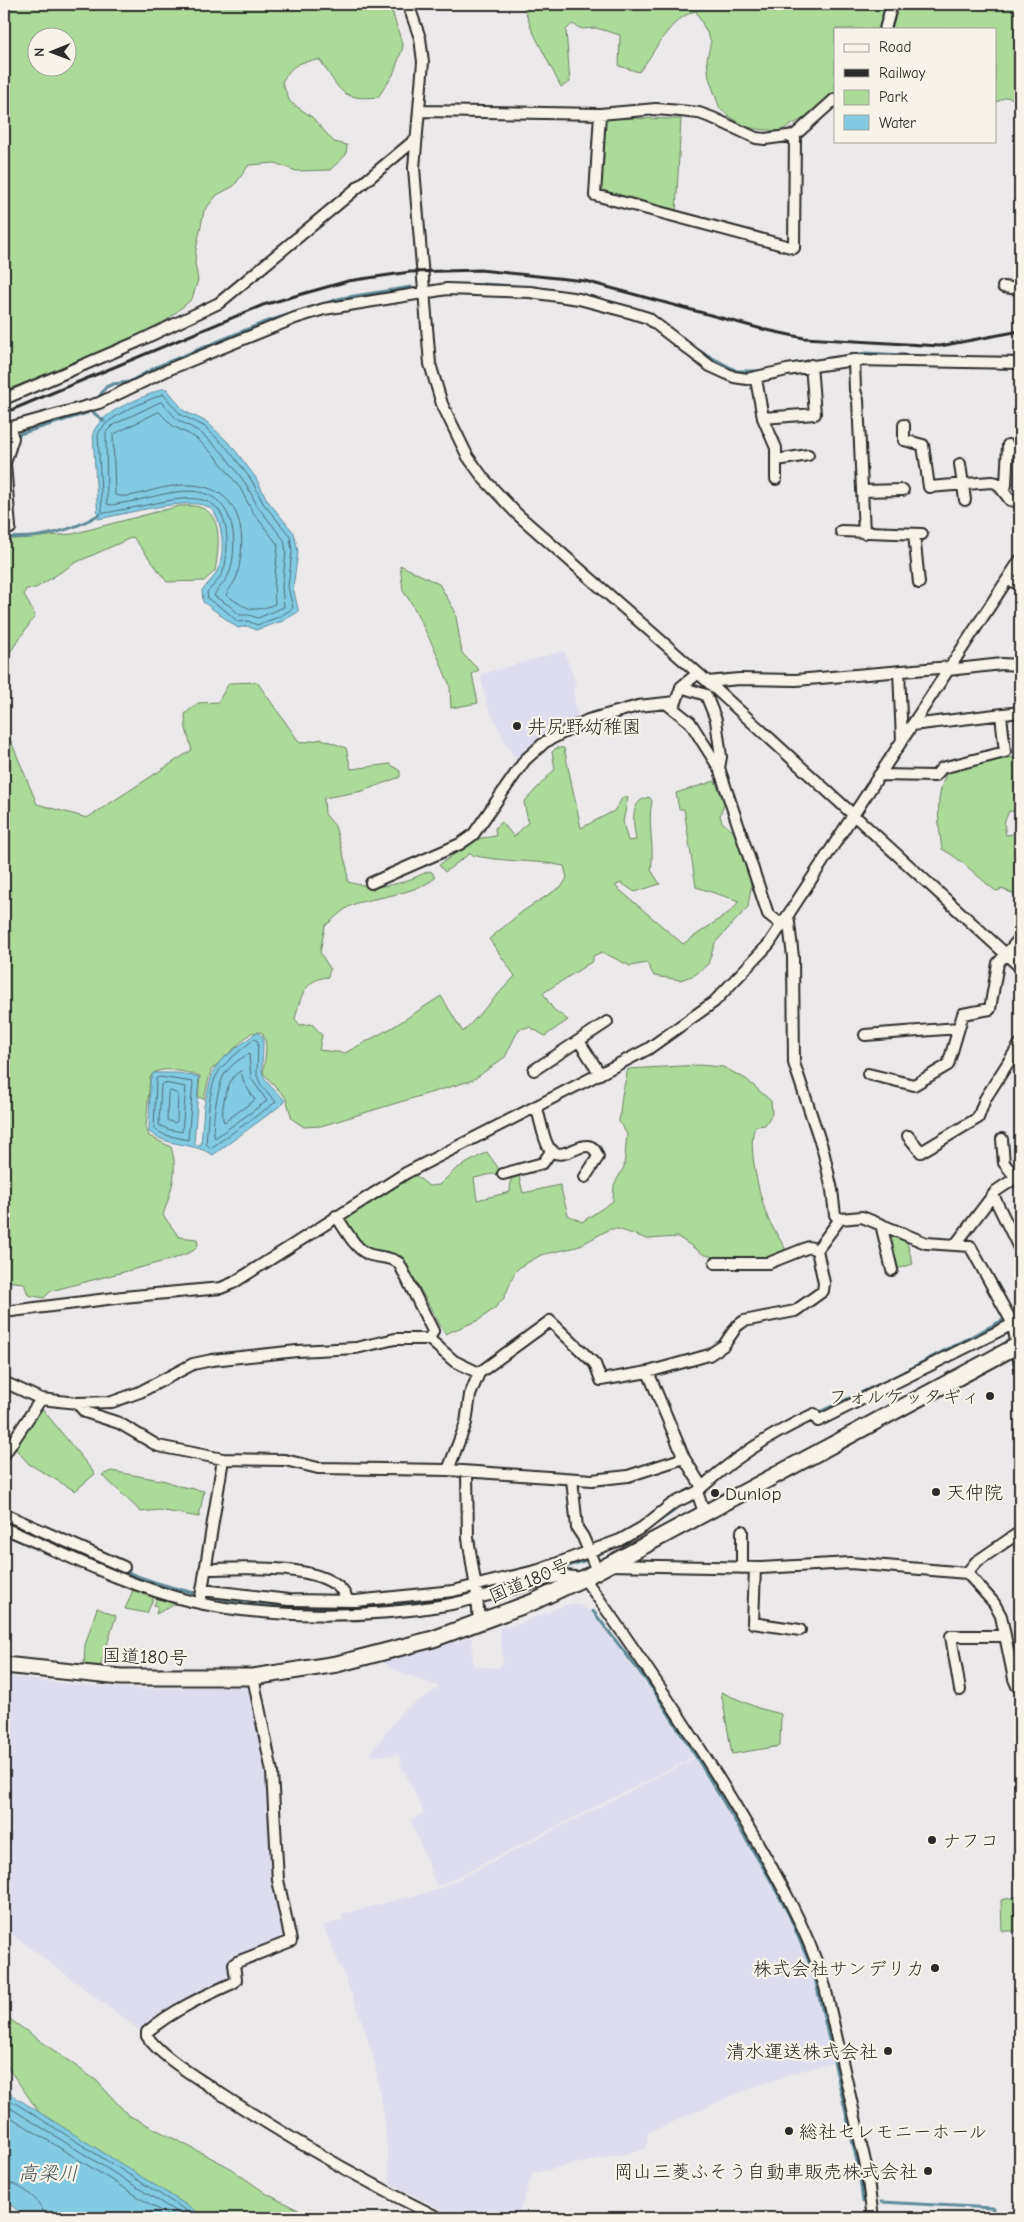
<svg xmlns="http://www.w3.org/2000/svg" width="1024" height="2222" font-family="'Comic Neue','Klee One',sans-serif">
<rect width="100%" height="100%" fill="#ece9ea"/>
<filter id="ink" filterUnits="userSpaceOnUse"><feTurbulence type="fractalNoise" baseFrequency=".02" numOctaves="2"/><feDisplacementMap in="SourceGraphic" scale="10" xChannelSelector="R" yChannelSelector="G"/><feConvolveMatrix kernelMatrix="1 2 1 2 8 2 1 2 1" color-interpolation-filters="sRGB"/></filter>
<g filter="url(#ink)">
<path fill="#dedded" d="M563,651l2,1 11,34 -3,6 6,27 -38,22 -14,9 -7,9 -8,-5 -26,-51 -5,-25 1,-4z
M566,1605h12l15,7 61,83 40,62 -257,130 -26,-67 13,-7 -23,-48 -2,-10 -25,1 -3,-3 32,-43 37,-23 -50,-19 -7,-6 89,-25 1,29 25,2 5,-5 -4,-36 14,-1z
M4,1675l37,6 95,8 111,-3 21,77 20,171 -3,7 -51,18 -4,21 -91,50 -135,-102z
M695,1758l75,125 35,70 14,42 14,68 -33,8 -57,20 -95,42 -2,16 -113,24 -16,45h-59l-68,-35 -6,-68 -10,-55 -16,-50 -35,-85 20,-5 -1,-6 95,-24z"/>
<path fill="#abda99" stroke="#6b8262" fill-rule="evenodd" d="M4,4h386l13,43 -10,28 -15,22c-39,4 -38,-8 -58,-37 -21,1 -28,5 -38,22l8,20 22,15 22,25 13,3 -1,10 -16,15 -34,1 -21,-8 -26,2 -15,21 -17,9 -13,16 -8,39 -1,13 3,17 -6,19 -36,30 -152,62zM38,38h30v30h-30z
M523,4h365l-9,25h-44v64l-18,18 -37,20 -24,-2 -12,-3 -14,-9 -10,-8 -11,-31 -2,-19 4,-18 -15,-30c-28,8 -39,39 -57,61l-20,-6 1,-31 -24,-7 -14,1 -10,-5 -6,6 4,52 -9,5 -30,-59z
M901,4h119v96l-14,-3 -11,6v-74h-105z
M608,118l73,1 -5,92 -73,-18 -4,-5 5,-68z
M179,506c6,0 14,-1 20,1 26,7 19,45 16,64l-11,10 -37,1 -34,-45 -58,26 -39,25 -10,1 -2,5 11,22 -31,45v-121l68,-6z
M400,565l39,19 16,27 7,42 17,17 -7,4 6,29 -27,5 -1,-22 -14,-34 -24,-48 -9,-13z
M4,681l4,53 29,70 50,14 105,-68 -6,-21 -1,-15 13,-11 20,-1 11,-19 28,-1 43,61 22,-4 24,9 5,21 39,-5 10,7v6l-37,14 -39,7 1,16 10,12 12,42 1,14c32,9 51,3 81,-11l3,1 3,6c-18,15 -56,19 -78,25 -11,3 -23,16 -32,23l-5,26 10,17 -2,8c-24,2 -28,22 -33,42l5,6 12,-1 10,11 -3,15 26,3 48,-26 48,-31 22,36 52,-56 -26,-37 34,-28 39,-25 5,-8 -3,-12c-32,-7 -64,-3 -95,-12l-24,18 -6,-7 37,-26 20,-3 -1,-8 7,-6 12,15 14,-15 -4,-20 31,-33 -3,-17 4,-4h8l17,80 33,-17 9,-14h5l-5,25 5,19 8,-1c-2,-14 -8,-39 13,-43l3,4c-5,23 3,46 -1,69l9,14 -25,8 -14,-9 -6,3 68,58 48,-33 8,-10 -43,-14 -12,-78h-5l-3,-16 39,-12 10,22 -5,12 2,7 12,10 18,49 -4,26 -33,36 -7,21 -13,11 -15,5 -26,-4 -7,-13 -17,3 -28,-14 -9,4v5l-50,32 10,16 15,11 -23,16 -15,-9 -11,2 -14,28 -32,23 -152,46 -17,1 -12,-8 -6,-21 -23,-25c1,-13 7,-31 -2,-41l-10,1 -40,37 -7,29 -6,-2 2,-21c-13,-3 -41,-13 -50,1l-4,50 3,9 22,11c8,24 0,44 -8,68l16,22 18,2 1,7 -5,5 -20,8 -122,32 -7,7 -16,-3 -4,-12 -20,-2z
M1001,756l19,3v53l-11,-1 -5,12 2,12 14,-2v64l-17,-8 -7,2c-19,-14 -33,-31 -54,-42 -4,-27 -7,-52 5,-77z
M699,1065l24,2 23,12 25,22 1,13 -7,11 -9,1c-11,15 5,77 13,95 5,9 11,18 16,27l-1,6 -19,6 -46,-1 -16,-5 -25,-17 -31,2 -29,-10h-8l-33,18 -36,8 -21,12 -5,5 -11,26 -9,10 -16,12 -34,14 -43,-78 -31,-5 -23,-23 -5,-8 8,-9 64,-36 14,11 10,-1 17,-16 31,-17 12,17 -2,4 -23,5 3,22 33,-8 1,-14 8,-2 4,17 37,-8 8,30 14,7 31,-21 1,-16 10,-18 3,-33 -8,-12 3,-27 6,-26z
M886,1228l20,11 7,25 -16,5z
M40,1406l55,68 -20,17 -46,-27 -17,-19z
M111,1471l55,10 13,5 25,5 -5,26 -40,-7 -18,2 -39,-37z
M133,1590l21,7 -7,16 -22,-4z
M157,1598l18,6 -19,10 2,-8 -4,-1z
M97,1608l19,8 -16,51 -16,-1 1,-21z
M721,1692l37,16 23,6 -1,32 -48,8z
M1020,1896v35h-18l-1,-31z
M4,2015l93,66 31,34 99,51 40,28 47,24h-107l-166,-103 -37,-53z"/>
<path fill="#82cbe3" stroke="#5f8b99" d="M161,389h6l17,22 23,11 25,24 24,32 11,22 27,33 4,19 -5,35 5,22v3l-15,9 -27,9 -9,-4 -9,2 -35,-26 -1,-12c17,-17 21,-26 20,-51 -1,-10 -3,-24 -12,-31 -17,-13 -89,7 -112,11l-5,-86c10,-24 46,-33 68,-44z
M257,1032l6,5c1,38 -10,34 22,63l-1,3 -71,52c-20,-13 -46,-8 -64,-23l1,-51 3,-8h25l21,4 -5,67 7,1 3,-39 9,-35 8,-11z
M4,2090l203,128h-179l-24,-18z"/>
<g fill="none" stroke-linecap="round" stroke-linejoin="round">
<path stroke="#4e6b75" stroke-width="1" d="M163,394l18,21 23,11 24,23 24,32 11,22 27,33 2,16 -4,35 5,21 -12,8 -24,9 -9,-4 -10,1 -12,-11 -18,-12 -1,-7c10,-10 17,-17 19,-32 10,-88 -52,-58 -106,-50 -6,1 -13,4 -18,2l-4,-77c7,-19 47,-33 65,-41z
M161,402l17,18 22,12 23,21 23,31 12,23 26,33 2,12 -4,35 2,20 -26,11 -9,-3h-9l-10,-9 -16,-10c2,-8 15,-14 18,-32 3,-19 3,-40 -8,-56 -22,-33 -72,-8 -102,-5 -5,1 -10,3 -15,1l-1,-72 7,-7z
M159,412l14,14 23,12 21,20 23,30 12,23 26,34 -4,40 1,19c-25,10 -28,4 -49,-9 3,-7 9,-12 11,-19 15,-58 -6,-101 -70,-89 -16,2 -38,13 -52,8l-2,-60z
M254,1039l4,2 -1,35 4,9 15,17 -65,46 -5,-4c2,-20 2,-58 13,-73 9,-12 24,-22 35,-32z
M249,1054l2,24 16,23 -52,37c-5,-11 3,-50 8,-61 3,-8 18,-20 26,-23z
M241,1071l3,12 11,17 -31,22c-5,-11 4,-48 17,-51z
M160,1077l33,5 -5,58 -23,-5 -11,-6 2,-50z
M164,1083l22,4 -4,45 -15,-3 -8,-4 2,-40z
M171,1091l7,3 -1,27 -2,2 -8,-3 1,-27z
M4,2096l194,122
M4,2104l182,114
M4,2113l168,105
M4,2182c16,1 40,20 41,36"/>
<path stroke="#5f8b99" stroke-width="3" d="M483,284l47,3
M583,295l38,10
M657,319l34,26
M696,349l41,22h22l38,-8 69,-10 77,4
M991,358l29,-1
M96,401l10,-14 7,-3 16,-2 27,-15 109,-45 77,-24 69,-11
M90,410l14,11
M13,436l74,-23 5,-5
M4,447l4,-8
M4,516l1,12
M5,537c33,3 67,-6 95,-23
M817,1413l69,-32 134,-70
M4,1520l72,31
M4,1534l82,35
M640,1534l34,-23
M124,1571c81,33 170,40 258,33 23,-2 45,-3 68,-8
M543,1574l41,-13 23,-11
M512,1594l27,-7
M593,1611l59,77 43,67 75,124 19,36 25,59 45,196 4,32h2
M881,2202l112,6 -1,10"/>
<defs>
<path id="minor" d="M408,4l12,34 3,24 -9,106 16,196 12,40 26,53 16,22 33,35 191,168 312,285
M885,29l7,-25
M420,111l180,3 56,-5 24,2 19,2 14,5 43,20 9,1 30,-4 40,-36
M600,114l-5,81 199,53 1,-113
M1003,287l17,2
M854,360l1,30 3,10 6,133
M756,379l7,39 13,30v31
M4,399l133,-57 82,-39 197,-164
M763,418l52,-4 -4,-49
M904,425v15l19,5 6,42 62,-5 6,1 13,17 10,2
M4,429l95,-26 73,-35 123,-50 29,-9 123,-20 83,3 49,7 53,14 16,5 62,48 24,11 13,2 40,-9 67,-10 166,3
M1016,448h4
M777,460l31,-5
M960,464l5,36
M1002,489l4,-4 2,-40
M862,491l41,-1
M4,530l6,-2 -5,-65 8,-25 -4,-11
M841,531l81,3
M914,534l5,49
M1008,580l12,4
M948,670l54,-6 18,1
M899,671l3,69
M708,682l31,-3 57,1 154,-13
M681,687l25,8 10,25 5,37 -2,11 49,146 14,11
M667,704l23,18 29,46
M912,725l108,-13
M879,775l56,1 7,-8 63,-16 -4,-37
M371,883l89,-39 13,-9 52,-75 20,-18 43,-22 50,-14 38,-4 5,-15 16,-13
M788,915l5,42 1,106 29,87 9,40 3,25 5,4 22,-2 64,26 44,3 43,78 7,42
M865,1035l94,-7
M579,1041l21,33
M534,1070l73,-48
M868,1074l46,11 34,-20 15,-51 27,-5 8,-46 22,-25
M536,1106c4,11 7,33 13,42 14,20 40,-20 49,9l-13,20
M908,1136l13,16 57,-34 7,-19 35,-55
M1002,1139l2,24 12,15
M503,1174l40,-11 9,-13
M993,1195l27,55
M336,1216c9,12 18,32 32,38 10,4 22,2 31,9l34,68 -4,8
M881,1224l11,46
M955,1245l41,-54 24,-16
M715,1263h54l40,-16 8,3
M4,1312l119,-15 98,-9 12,-5 173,-110 242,-124 66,-47 55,-58 251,-384
M648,1372l36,86 18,29 -5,5 7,20
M4,1382l37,17 36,4 35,-1 28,-10 53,-28 19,-4 85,-9 59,-3 39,-9h34l25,22 25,12
M77,1403l8,9 34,11 39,23 65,13 62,1 33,8 130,2 144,10 36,-4 56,-18
M4,1455l37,-56
M448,1470l18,-47 4,-28 9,-22 71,-52 45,43 6,16 47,-8 61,-17 15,-10 13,-19 7,-5 51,-10 28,-20 1,-8 -7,-33 23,-31
M467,1472l1,66 9,57 2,28
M572,1479l5,49 6,9 14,34
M702,1487c34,-31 71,-54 112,-73l4,7 195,-97
M4,1514l120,53
M4,1528c61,26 121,57 186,73 75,18 180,17 256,4 36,-7 71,-18 106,-27l13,-2 19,2c55,77 108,155 157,237 33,55 65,110 84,172l41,179 7,52
M742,1531v37
M609,1565l152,3 89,-5 117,10 27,30 7,13 13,63 3,7 3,-2
M755,1568l-2,55 47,7
M205,1569c33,0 130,-9 143,32
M967,1573l9,-11 44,-30
M202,1590l87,10 66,1 98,-10 86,-21 81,-30 23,-13 29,-23 25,-12
M201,1597l22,-138
M253,1677l19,95 6,108 13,61 -54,21 -3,2 2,16 -3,3c-29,13 -62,28 -86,49v4c12,19 49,41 68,54 73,48 146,90 224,128
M960,1690l-9,-54h54"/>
<path id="highway" d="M4,1665l117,12h132l84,-13 96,-25 100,-37 51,-24 436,-234"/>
</defs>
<use href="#minor" stroke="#2b2b2b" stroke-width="14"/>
<use href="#highway" stroke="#2b2b2b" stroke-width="19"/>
<use href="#minor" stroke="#f7f3e8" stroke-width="10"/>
<use href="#highway" stroke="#f7f3e8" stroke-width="15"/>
<path stroke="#2b2b2b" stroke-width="3" d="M4,413l259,-108 85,-24 62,-9 70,-2 105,11 177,48 42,9 136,8 80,-15"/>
</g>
</g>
<g fill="#2b2b2b" stroke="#f7f3e8" stroke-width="2">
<circle cx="517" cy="726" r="5"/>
<circle cx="990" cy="1396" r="5"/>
<circle cx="936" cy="1492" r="5"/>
<circle cx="715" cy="1493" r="5"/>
<circle cx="932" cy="1840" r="5"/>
<circle cx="935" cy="1968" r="5"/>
<circle cx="888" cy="2051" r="5"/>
<circle cx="789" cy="2131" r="5"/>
<circle cx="928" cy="2171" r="5"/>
</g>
<g text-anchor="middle" stroke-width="4.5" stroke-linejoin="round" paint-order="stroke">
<g font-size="19" fill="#2b2b2b" stroke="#f7f3e8" text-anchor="start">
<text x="527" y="733">井尻野幼稚園</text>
<text x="980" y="1403" text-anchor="end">フォルケッタギィ</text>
<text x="946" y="1499">天仲院</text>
<text x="725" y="1500">Dunlop</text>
<text x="942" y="1847">ナフコ</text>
<text x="925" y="1975" text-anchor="end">株式会社サンデリカ</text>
<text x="878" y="2058" text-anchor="end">清水運送株式会社</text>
<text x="799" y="2138">総社セレモニーホール</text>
<text x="918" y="2178" text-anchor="end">岡山三菱ふそう自動車販売株式会社</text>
</g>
<g font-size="19" fill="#2b2b2b" stroke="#f7f3e8">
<text transform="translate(529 1580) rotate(-23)" y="7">国道180号</text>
<text transform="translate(145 1656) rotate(2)" y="7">国道180号</text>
</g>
<g font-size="20" font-style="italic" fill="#415359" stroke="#f7f3e8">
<text x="48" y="2180">高梁川</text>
</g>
</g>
<rect width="1024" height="2222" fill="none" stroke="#f7f3e8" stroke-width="20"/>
<rect x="10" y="10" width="1004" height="2202" fill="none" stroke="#2b2b2b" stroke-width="2" filter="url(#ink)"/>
<rect x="834" y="28" width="162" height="115" fill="#f7f3e8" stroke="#a5a39c"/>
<rect x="844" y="44" width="25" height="8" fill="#f7f3e8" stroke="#a5a39c"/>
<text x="879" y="52" font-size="15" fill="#2b2b2b">Road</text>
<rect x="844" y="69" width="25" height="8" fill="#2b2b2b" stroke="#a5a39c"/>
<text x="879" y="78" font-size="15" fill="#2b2b2b">Railway</text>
<rect x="844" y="90" width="25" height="15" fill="#abda99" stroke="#a5a39c"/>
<text x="879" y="102" font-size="15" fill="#2b2b2b">Park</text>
<rect x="844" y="115" width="25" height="15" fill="#82cbe3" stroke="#a5a39c"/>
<text x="879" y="128" font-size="15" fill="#2b2b2b">Water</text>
<g transform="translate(52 52) rotate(269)"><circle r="24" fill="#f7f3e8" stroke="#a5a39c"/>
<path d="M0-4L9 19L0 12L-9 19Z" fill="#2b2b2b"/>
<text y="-8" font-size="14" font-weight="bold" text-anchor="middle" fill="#2b2b2b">N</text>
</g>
</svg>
